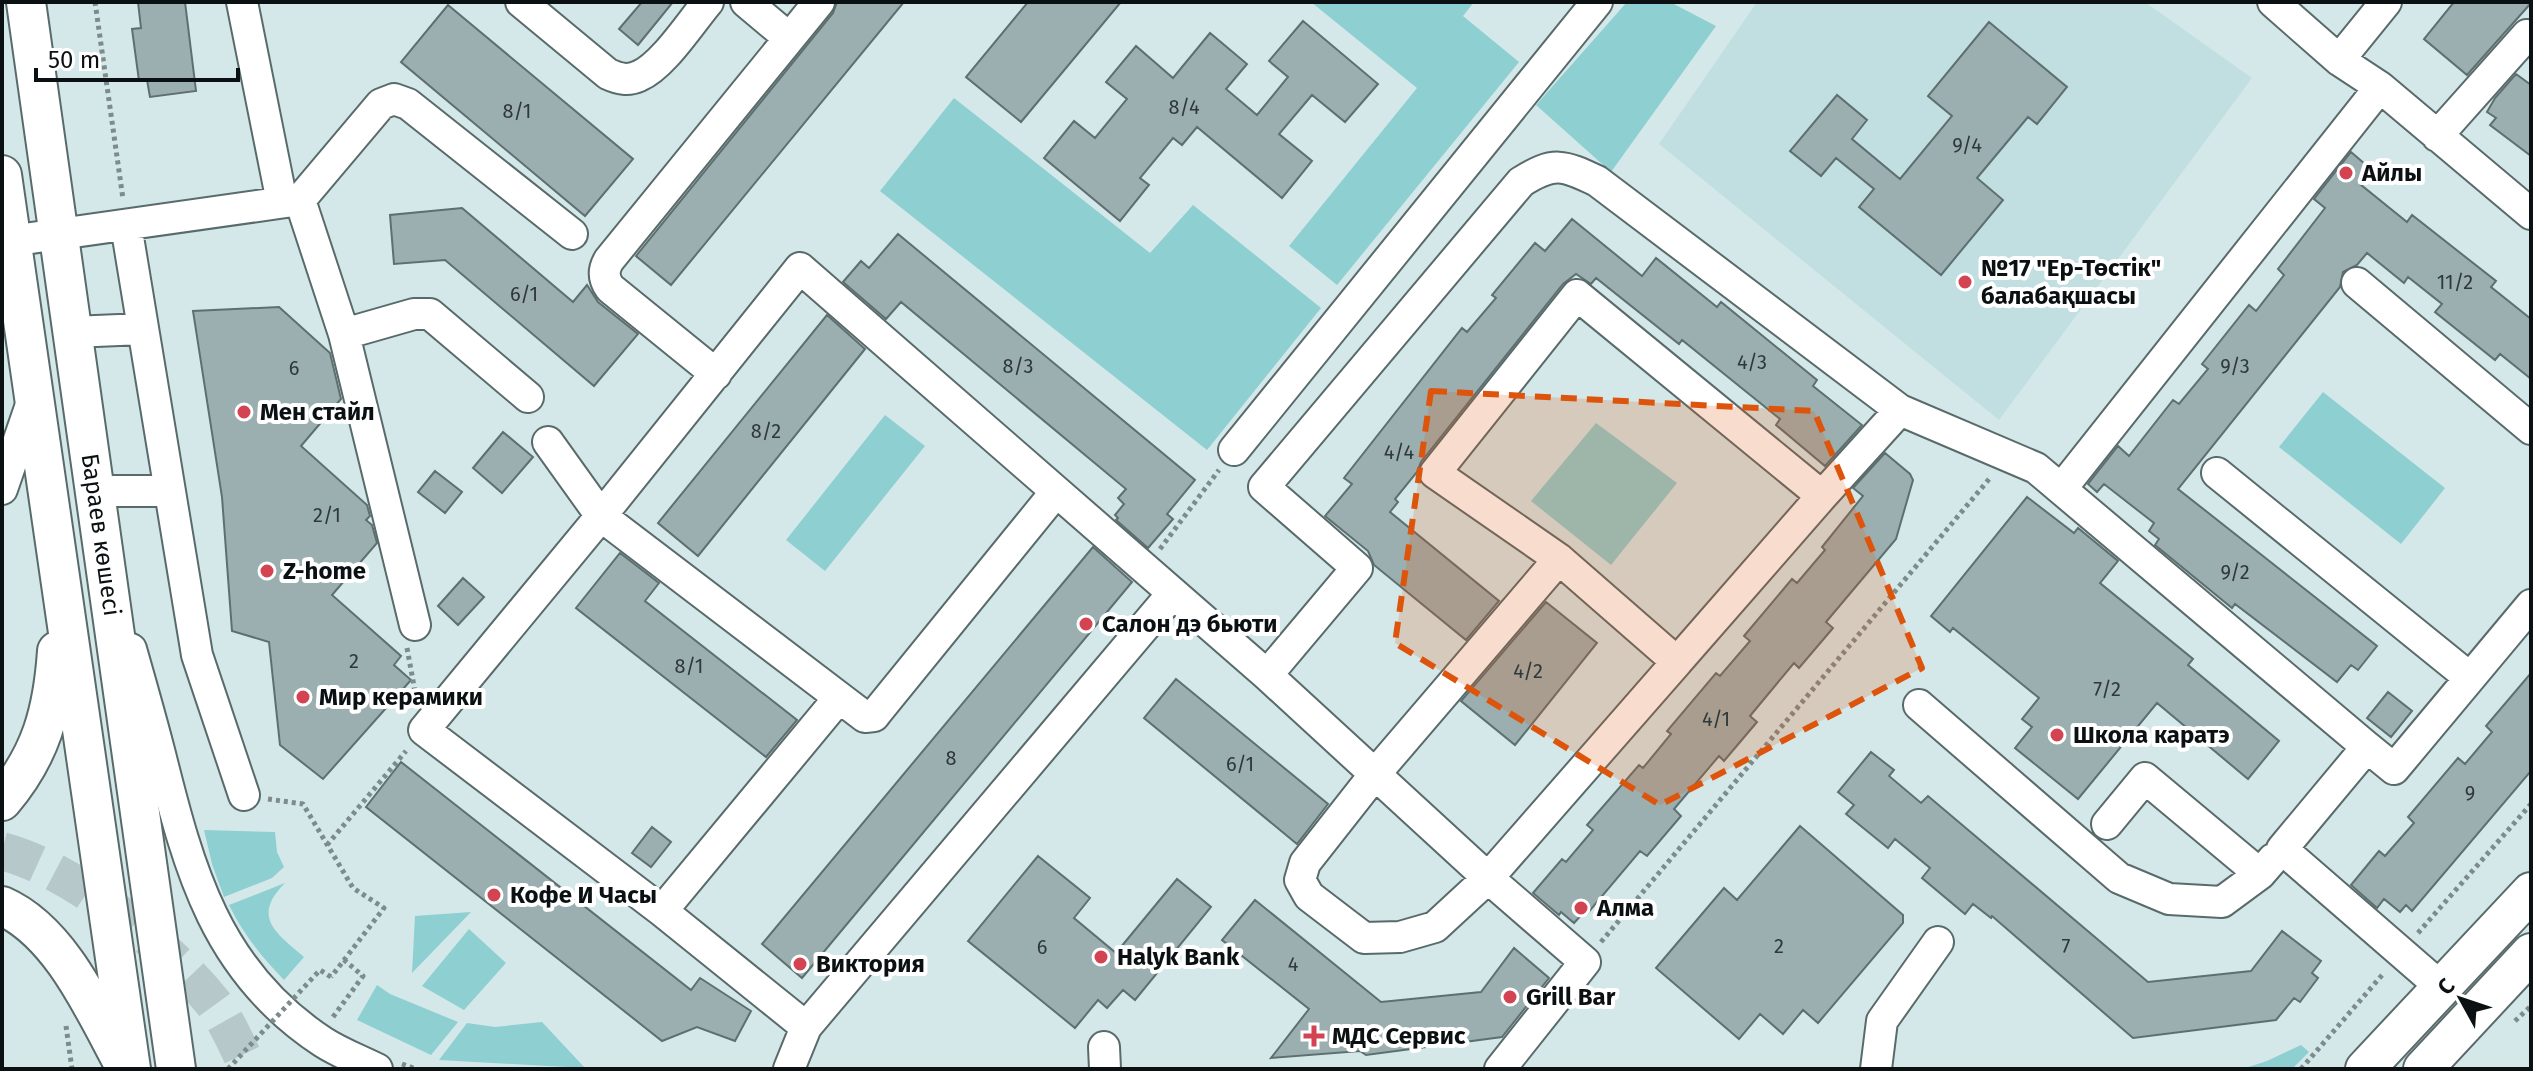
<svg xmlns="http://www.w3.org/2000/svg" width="2533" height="1071" font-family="'Fira Sans',sans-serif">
<rect width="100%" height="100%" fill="#d4e8e9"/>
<path fill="#c1dfe0" d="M1757,2h388l107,76 -253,342 -340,-276z"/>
<path fill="#8ecfd1" d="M1311,2h163l-11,14 56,46 -182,223 -48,-39 128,-158z
M1627,2h43l46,24 -105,146 -75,-67z
M954,98l196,155 43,-48 128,103 -114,142 -327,-259z
M2323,392l122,96 -44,56 -122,-97z
M885,415l40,31 -100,125 -39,-31z
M1596,423l81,60 -66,82 -80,-64z
M204,830l71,2 2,20 7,15 -12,11 -48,19 -12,-33z
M285,883c-34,34 -9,50 19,74l-20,23c-22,-23 -41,-46 -55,-75z
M471,912l-59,61 3,-57z
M469,929l37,34 -42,47 -42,-24z
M377,985l13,9 68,28 -27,33 -74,-35z
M542,1022l43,46 -146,-8 28,-37 28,4z
M2301,1045l8,7 -17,17h-50l25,-8z"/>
<path fill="#9cafb0" stroke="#5e6f70" stroke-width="2" d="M138,2h47l11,89 -46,6 -3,-17 -8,1 -7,-52 9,-1z
M642,2h31l-35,43 -19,-16z
M837,2h67l-233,283 -35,-29 197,-243z
M1028,2h93l-100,120 -55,-45z
M2454,2h77v1l-64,72 -43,-36z
M448,5l185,154 -48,57 -184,-154z
M1303,21l75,63 -33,38 -33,-27 -33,39 33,27 -30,37 -85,-71 -15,18 -9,-7 -33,40 9,7 -29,36 -76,-63 30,-37 21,17 32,-39 -21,-17 30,-36 37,32 37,-45 37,31 -21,25 31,26 31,-38 -19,-16z
M1989,22l78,65 -30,37 -9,-7 -51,61 26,22 -62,75 -82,-68 15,-18 -38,-31 -15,18 -31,-25 47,-56 30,25 -15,19 48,40 52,-63 -24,-20z
M2516,74l15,11v71l-41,-31 6,-7 -9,-6 8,-14z
M2351,152l21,18 -12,14 47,38 5,-7 84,66 -5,6 40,32v60l-31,-25 -5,6 -60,-48 7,-8 -34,-27 -4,6 -37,-30 -10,12 -14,7 -3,15 -162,202 199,157 -19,24 -7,-5 -14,17 -102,-78 -3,4 -77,-63 4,-6 -10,-8 5,-8 -50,-39 -7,8 -9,-8 30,-38 11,10 44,-56 6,4 29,-35 -6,-5 47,-59 7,6 28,-36 -6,-6 47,-61 -11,-9z
M462,208l111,94 14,-17 11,17 40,32 -44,52 -149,-126 -51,4 -4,-49z
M1572,219l70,57 14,-18 61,49 4,-5 96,78 -4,6 49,39 -37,41 -49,-41 4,-6 -98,-79 -3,4 -83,-66 -5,6 -15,-10 -13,10 -142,178 -4,10 -22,27 3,3 -8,10 109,89 -33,39 -92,-75 -6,-14 -43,-35 27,-32 -8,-6 118,-150 5,4 29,-34 -4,-3 43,-52 10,8z
M898,234l297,246 -28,34 6,5 -25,29 -32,-28 2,-2 -3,-3 9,-11 -6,-6 8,-9 -225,-187 -15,17 -43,-37 18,-21 8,7z
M279,307l51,46 11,46 -40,47 66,59 3,11 -4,4 6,5 5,18 -45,52 69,61 -7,9 17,15 -88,99 -43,-34 -11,-103 -37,-11 -10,-134 -29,-186z
M827,315l38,34 -167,207 -40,-33z
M503,432l30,25 -31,36 -29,-25z
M1885,453l25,21 3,6 -17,59 -70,83 7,6 -34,40 -5,-5 -44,53 7,6 -33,39 -5,-5 -45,53 7,7 -34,40 -7,-5 -53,63 -3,-2 -10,11 -13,-11 -2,3 -26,-22 29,-34 4,3 27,-32 -6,-5 52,-60 4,3 28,-34 -4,-3 49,-58 4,3 30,-35 -6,-5 48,-57 5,4 28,-33 -3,-3 41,-51 -10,-8z
M435,471l27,21 -17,21 -27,-21z
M2027,497l47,36 4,-5 40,33 -18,22 93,76 -5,6 91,76 -31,38 -91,-76 -79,96 -63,-51 17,-21 -10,-8 17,-21 -86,-70 -3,4 -19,-16z
M1093,547l39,35 -330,396 -40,-34z
M620,553l39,30 -14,18 152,119 -31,37 -190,-149z
M463,578l21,19 -26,28 -20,-19z
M1546,602l51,41 -82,102 -54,-44z
M2531,673v98l-119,140 -6,-6 -6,7 -16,-13 -7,9 -26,-23 28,-34 6,5 29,-33 -6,-6 50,-59 7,6 27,-32 -6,-6z
M1176,679l152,125 -31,40 -153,-126z
M2388,692l24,19 -21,26 -24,-19z
M1871,752l23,18 -5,6 32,27 7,-7 220,186 103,-11 31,-40 39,30 -9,12 6,5 -18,24 -6,-4 -18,22 -143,18 -141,-122 -1,2 -18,-14 -8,10 -43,-36 8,-10 -35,-29 -7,9 -42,-34 8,-9 -16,-13z
M401,762l290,228 9,-12 51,33 -16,30 -38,-14 -35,14 -296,-234z
M1800,826l103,89v8l-85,100 -15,-13 -20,24 -23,-20 -21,25 -83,-71 68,-80 13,12z
M652,827l19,15 -20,25 -19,-14z
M1038,856l52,42 -16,20 42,35 61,-74 34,28 -76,93 -12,-10 -16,18 -9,-8 -23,28 -107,-87z
M1255,900l126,102 100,-10 33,-44 35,30 -47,59 -136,18 -6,-4 -89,7 38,-49 -87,-69z"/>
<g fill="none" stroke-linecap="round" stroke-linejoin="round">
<path stroke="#b6c8c9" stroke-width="38" stroke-dasharray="38 19" stroke-linecap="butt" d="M2,851c72,19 166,95 212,153 14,19 24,44 35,65"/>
<defs>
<path id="minor" d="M242,2l40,200
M521,2l87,72c11,5 20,7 31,2 24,-10 52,-54 69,-74
M746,2l43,36
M2273,2l66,58 41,27
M2339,60l47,-58
M2437,136l90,-101 4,3
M300,200l44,134 70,-20h16l98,83
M126,225l71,430 47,140
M10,241l290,-41 81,-96 13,-5 14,5 164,130
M2357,283l174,146
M72,332l71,-3
M344,334l71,291
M716,374l-106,-86c-7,-10 -7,-18 -1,-28l210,-258
M548,442l53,74 264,201 9,-1 3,-4 178,-219
M1234,450l363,-448
M2217,473l253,205
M2062,488l318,-401 151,127
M2,489l31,-90
M94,491h76
M1559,559l-184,215 -70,89 -5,17 9,16 55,42 36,-1 35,-10 53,-49 189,-216 -118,-103 -124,-86 142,-178 245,201 78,-86
M131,649c10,35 20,70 29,105 29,116 56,218 163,288 17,11 36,18 54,27
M1677,662l145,-166
M1267,675l90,-107 -93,-81 257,-305c33,-21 42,-17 76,-1l303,229 136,58 331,279 -85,102 159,138
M1919,705l200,173 50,21 53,3 38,-28
M2367,747l27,22 137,-164
M2107,824l38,-46 115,96 13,-15
M662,911l-238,-181 177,-214 199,-248 467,407 221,203 97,84 -85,107
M806,1027l-144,-116 176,-212
M1104,1047l1,22
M789,1069l17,-42 367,-434
M1876,1069l6,-48 56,-79"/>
<g id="major">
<path id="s1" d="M26,2l150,1067"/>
<path d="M2,175l129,894"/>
<path d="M2,801c39,-46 51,-90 55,-150"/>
<path d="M2,906c57,25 91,101 119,153"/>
<path d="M2365,1069l166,-177"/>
<path d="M2423,1069l108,-116"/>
</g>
</defs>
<use href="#minor" stroke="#596a6b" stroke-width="34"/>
<use href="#major" stroke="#596a6b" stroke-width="42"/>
<path stroke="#7d8b8c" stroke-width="5" stroke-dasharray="4 4" stroke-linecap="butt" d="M95,2l28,197
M1160,549l59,-79
M407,648l9,49
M268,799l35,5 50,84 31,20 -53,69
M327,845l79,-94
M2418,933l113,-129
M1601,942l389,-464
M333,1017l30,-41 -20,-17
M2515,1021l16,-15
M66,1026l6,43
M402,1064l14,5
M2301,1069l82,-95"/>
<use href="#minor" stroke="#fff" stroke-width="30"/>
<use href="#major" stroke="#fff" stroke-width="38"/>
<path stroke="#7d8b8c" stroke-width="5" stroke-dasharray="4 4" stroke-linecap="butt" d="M228,1069l92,-99 11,7"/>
</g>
<path fill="#dd550c" fill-opacity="0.2" stroke="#dd550c" stroke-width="6" stroke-dasharray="16 10" stroke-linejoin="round" d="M1431,391l383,20 108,257 -262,137 -265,-162z"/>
<g fill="#d34352" stroke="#fff" stroke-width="3">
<circle cx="2346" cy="173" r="8"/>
<circle cx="1965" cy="282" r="8"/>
<circle cx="244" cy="412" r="8"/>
<circle cx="267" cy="571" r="8"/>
<circle cx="1086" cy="624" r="8"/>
<circle cx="303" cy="697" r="8"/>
<circle cx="2057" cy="735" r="8"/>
<circle cx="494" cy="895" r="8"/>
<circle cx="1581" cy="908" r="8"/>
<circle cx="1101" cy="957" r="8"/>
<circle cx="800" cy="964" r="8"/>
<circle cx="1510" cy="997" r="8"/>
<path d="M1310 1024h8v8h8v8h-8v8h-8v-8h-8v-8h8z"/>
</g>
<g text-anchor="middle" stroke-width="8" stroke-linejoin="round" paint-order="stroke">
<g font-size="20" fill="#2f383a">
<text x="1184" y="114">8/4</text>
<text x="517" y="118">8/1</text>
<text x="1967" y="152">9/4</text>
<text x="2455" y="289">11/2</text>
<text x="524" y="301">6/1</text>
<text x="1752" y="369">4/3</text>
<text x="1018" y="373">8/3</text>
<text x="2235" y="373">9/3</text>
<text x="294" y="375">6</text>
<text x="766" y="438">8/2</text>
<text x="1399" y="459">4/4</text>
<text x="327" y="522">2/1</text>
<text x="2235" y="579">9/2</text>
<text x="354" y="668">2</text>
<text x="689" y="673">8/1</text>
<text x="1528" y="678">4/2</text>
<text x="2107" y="696">7/2</text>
<text x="1716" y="726">4/1</text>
<text x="951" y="765">8</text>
<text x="1240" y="771">6/1</text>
<text x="2470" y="800">9</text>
<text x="1779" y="953">2</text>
<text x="2066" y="953">7</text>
<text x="1042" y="954">6</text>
<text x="1293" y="971">4</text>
</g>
<g font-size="24" font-weight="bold" fill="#0b1112" stroke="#fff" text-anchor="start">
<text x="2362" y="181">Айлы</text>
<text x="1981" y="276">№17 "Ер-Төстік"<tspan x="1981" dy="28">балабақшасы</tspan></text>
<text x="260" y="420">Мен стайл</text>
<text x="283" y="579">Z-home</text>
<text x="1102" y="632">Салон дэ бьюти</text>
<text x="319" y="705">Мир керамики</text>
<text x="2073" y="743">Школа каратэ</text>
<text x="510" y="903">Кофе И Часы</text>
<text x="1597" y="916">Алма</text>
<text x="1117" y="965">Halyk Bank</text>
<text x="816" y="972">Виктория</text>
<text x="1526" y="1005">Grill Bar</text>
<text x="1332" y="1044">МДС Сервис</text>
</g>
<g font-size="24" fill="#0b1112" stroke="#fff">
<text dy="8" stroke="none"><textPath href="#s1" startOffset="538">Бараев көшесі</textPath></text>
</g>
</g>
<rect width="2533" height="1071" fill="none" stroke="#0b1112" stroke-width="8"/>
<g transform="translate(2461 999) rotate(310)" stroke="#ffffff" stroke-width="6" paint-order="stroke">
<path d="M0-6L14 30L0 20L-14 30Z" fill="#0b1112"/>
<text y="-12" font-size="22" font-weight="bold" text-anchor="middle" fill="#0b1112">С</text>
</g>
<path d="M36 68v12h202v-12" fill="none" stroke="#0b1112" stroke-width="4"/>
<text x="48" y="68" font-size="24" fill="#0b1112" stroke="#ffffff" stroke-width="6" paint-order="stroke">50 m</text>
</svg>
